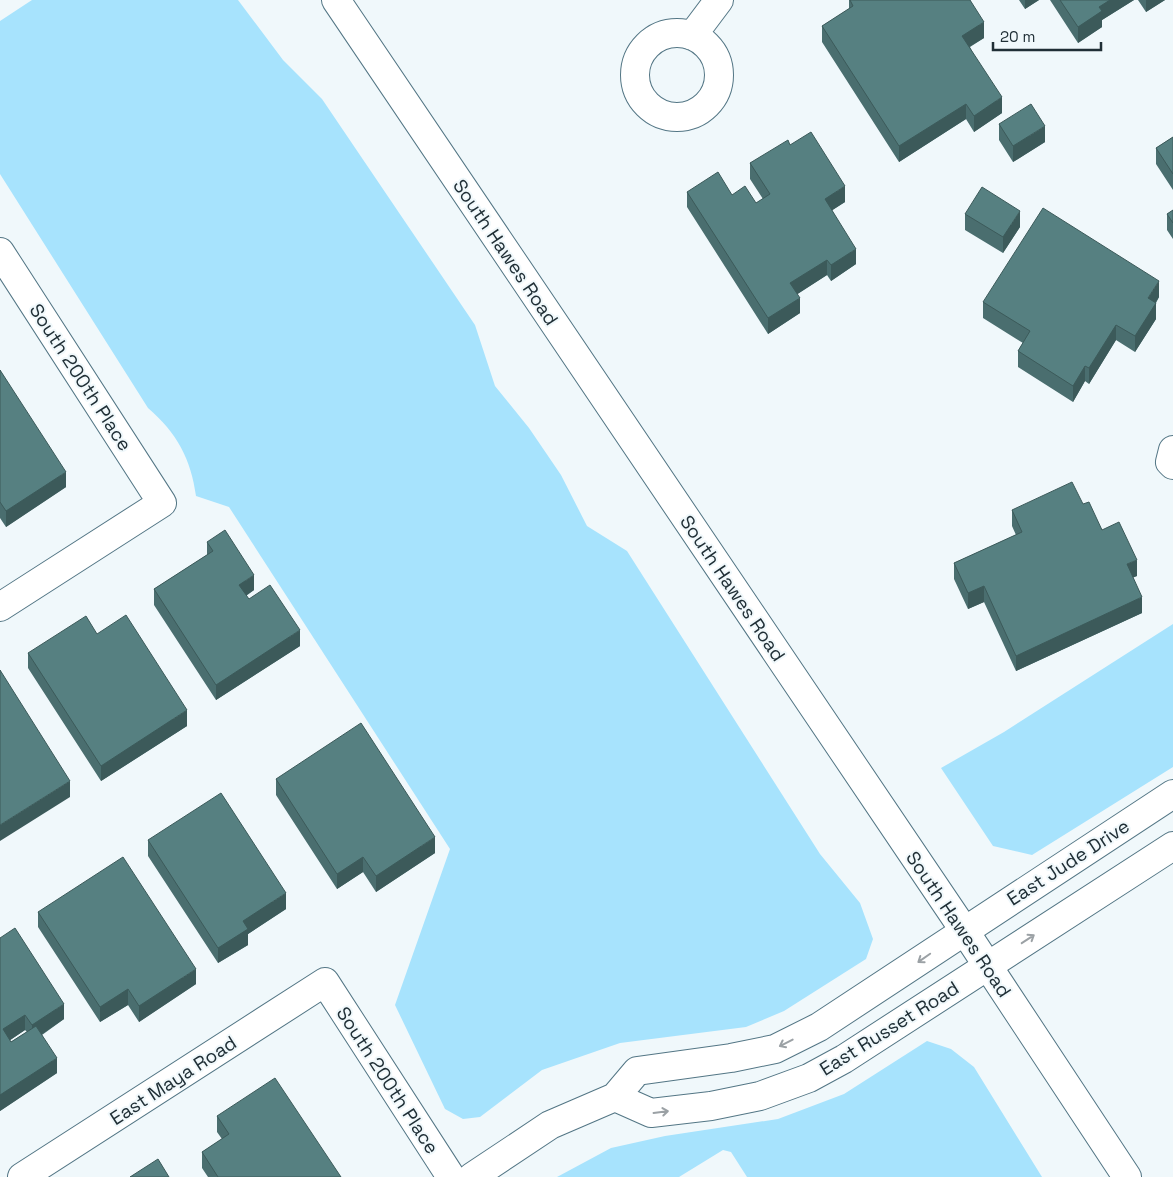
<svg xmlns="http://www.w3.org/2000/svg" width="1173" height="1177" font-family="'Space Grotesk',sans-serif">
<rect width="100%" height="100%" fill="#f0f8fb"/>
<path fill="#a7e3fd" d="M32,0h206l45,60 39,39 153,226 20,61 34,42 32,47 26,51 40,25 193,303 40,49 13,36 -7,20 -82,52 -38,16 -126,16 -78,27 -62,47 -17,2 -18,-10 -50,-104 55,-156 -221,-342 -33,-11c-5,-37 -19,-63 -48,-88l-148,-234v-153z
M1173,624v143l-141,88 -39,-9 -52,-78 63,-36z
M927,1041l24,8 23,18 68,110h-295l-16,-25 -8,-2 -44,27h-122l54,-29 54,-12 113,-17 66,-25z"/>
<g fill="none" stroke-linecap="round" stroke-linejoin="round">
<defs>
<path id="street" d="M635 75a42 42 0 1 1 84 0a42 42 0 1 1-84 0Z
M692,36l27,-36
M0,252l162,251 -162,104
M1173,450l-3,12 3,3
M615,1097l36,16 60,-7 49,-10 49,-18 35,-19 329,-213
M22,1177l303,-195 126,195
M472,1177l78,-52 65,-28 22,-26 94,-13 44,-9 44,-22 354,-233"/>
<path id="secondary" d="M336,0l628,930 163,247"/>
</defs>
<use href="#street" stroke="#537685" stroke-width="30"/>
<use href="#secondary" stroke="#537685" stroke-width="30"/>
<use href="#street" stroke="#fff" stroke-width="28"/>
<use href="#secondary" stroke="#fff" stroke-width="28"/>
</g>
<path fill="#4a6e6f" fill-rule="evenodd" d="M849,0h121l14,38 -14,9 32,66 -28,19 -8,-13 -67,43 -77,-120v-16l27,-17z
M1019,0h20l-14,9z
M1050,0h84l-32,20v7l-24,16z
M1138,0h27l-19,12z
M999,124l46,18 -32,20 -14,-22z
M1173,137v53l-17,-26v-16z
M790,145l55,57 -13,8 24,54 -25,17 -4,-6 -30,19 3,19 -32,21 -81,-127v-15l45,3 24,8 7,-4 -13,-20v-16z
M1173,210v29l-6,-9v-16z
M965,214l55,13 -17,26 -38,-23z
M1159,297l-3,6v16l-21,33 -19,-12 -27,44 -4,-3 -12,21 -55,-35v-16l5,-8 -40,-25v-16z
M0,370l66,117 -60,40 -6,-9z
M1083,504l54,72 -4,1 9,36 -126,58 -32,-69 -16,7 -14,-30v-16l62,-28 -4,-9v-16z
M207,542l47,48 -8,6 3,3 51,47 -84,54 -62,-95v-16l53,-34z
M28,653l159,73 -86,55 -73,-113z
M276,779l159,74 -59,39 -13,-20 -26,17 -61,-94z
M148,840l138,69 -38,25v11l-30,18 -70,-107z
M38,912l158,72 -57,38 -11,-17 -28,17 -62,-95z
M0,938l64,81 -22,16 15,38 -57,38zM25,1030l2,2 -16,10 -1,-2z
M217,1116l124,61h-133l-6,-9v-16l20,-13 -5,-7z"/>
<path fill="#3c5a5a" d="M1025,0h14l-14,9z
M1110,0h24l-32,20v7l-24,16v-16l21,-20z
M1146,0h19l-19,12z
M984,22v16l-22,13v-15z
M1002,97v16l-28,19v-16z
M966,104v15l-67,43v-16z
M1045,126v16l-32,20v-16z
M845,186v16l-20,13v-16z
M1020,211v16l-17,26v-16z
M856,249v15l-25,17v-16z
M827,260v15l-37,24v-16z
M1159,281v16l-11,17v-16z
M800,298v15l-32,21v-16z
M1156,303v16l-21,33v-16z
M1116,325v15l-27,44v-16z
M1085,366v15l-12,21v-16z
M66,472v15l-60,40v-16z
M1137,560v16l-10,4v-16z
M254,575v15l-15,10v-15z
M984,586v16l-16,7v-16z
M1142,597v16l-126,58v-15z
M300,630v16l-84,54v-15z
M187,710v16l-86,55v-15z
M70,781v16l-70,44v-16z
M435,837v16l-59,39v-16z
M363,857v15l-26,17v-15z
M286,893v16l-38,25v11l-30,18v-15l25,-27z
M196,969v15l-57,38v-16z
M128,989v16l-28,17v-15z
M64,1004v15l-32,22v-16z
M25,1015v15l-22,15v-16z
M57,1058v15l-57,38v-16z"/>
<path fill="#568081" stroke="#3c5a5a" d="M850,0h120l14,22 -22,14 40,61 -28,19 -8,-12 -67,42 -77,-120 31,-20z
M1060,0h50l-11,7 3,4 -24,16z
M1031,104l14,22 -32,20 -14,-22z
M811,132l34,54 -20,13 31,50 -25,16 -4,-5 -37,23 10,15 -32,20 -81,-126 31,-20 14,23 13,-9 11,17 14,-9 -20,-31 38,-23 2,5z
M1173,137v37l-17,-26z
M982,187l38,24 -17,26 -38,-23z
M1043,208l116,73 -11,17 8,5 -21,33 -19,-11 -27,43 -4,-2 -12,20 -55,-35 12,-20 -47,-29z
M1173,210v13l-6,-9z
M0,370l66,102 -60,39 -6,-9z
M1072,482l11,22 6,-2 13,28 17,-8 18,38 -10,4 15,33 -126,59 -32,-70 -16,7 -14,-30 68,-31 -10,-22z
M225,530l29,45 -15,10 10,14 21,-14 30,45 -84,55 -62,-96 59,-38 -6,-9z
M126,615l61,95 -86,56 -73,-113 58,-37 11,18z
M0,670l70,111 -70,44z
M361,723l74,114 -59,39 -13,-19 -26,17 -61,-95z
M221,793l65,100 -43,28 5,8 -30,19 -70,-108z
M123,857l73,112 -57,37 -11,-17 -28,18 -62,-95z
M15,928l49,76 -32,21 -7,-10 -22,14 8,13 25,-16 21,32 -57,37v-157z
M275,1078l66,99h-123l-16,-25 27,-18 -12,-18z
M158,1159l11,18h-39z"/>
<defs><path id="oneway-shaft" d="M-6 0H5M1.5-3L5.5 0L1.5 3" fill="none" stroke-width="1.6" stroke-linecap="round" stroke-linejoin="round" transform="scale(1.25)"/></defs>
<g stroke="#9ba1a5">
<use href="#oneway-shaft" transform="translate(1028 939) rotate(-33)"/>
<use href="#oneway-shaft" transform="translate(924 958) rotate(145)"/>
<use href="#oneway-shaft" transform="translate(786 1043) rotate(153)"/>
<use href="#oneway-shaft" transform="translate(661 1112) rotate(-7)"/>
</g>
<g text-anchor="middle" stroke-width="4" stroke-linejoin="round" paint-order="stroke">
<g font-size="19" fill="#202f36" stroke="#f0f8fb">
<text transform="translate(506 252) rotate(56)" y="7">South Hawes Road</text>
<text transform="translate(81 377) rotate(57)" y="7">South 200th Place</text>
<text transform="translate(733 588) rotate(56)" y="7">South Hawes Road</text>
<text transform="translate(1068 862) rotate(-33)" y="7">East Jude Drive</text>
<text transform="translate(959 924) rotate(56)" y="7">South Hawes Road</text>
<text transform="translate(889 1028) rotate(-32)" y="7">East Russet Road</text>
<text transform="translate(173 1080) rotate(-33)" y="7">East Maya Road</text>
<text transform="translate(388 1080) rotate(57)" y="7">South 200th Place</text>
</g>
</g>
<path d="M993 42v8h108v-8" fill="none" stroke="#202f36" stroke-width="2.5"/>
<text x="1000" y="42" font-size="15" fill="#202f36" stroke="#f0f8fb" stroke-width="4" paint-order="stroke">20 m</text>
</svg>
